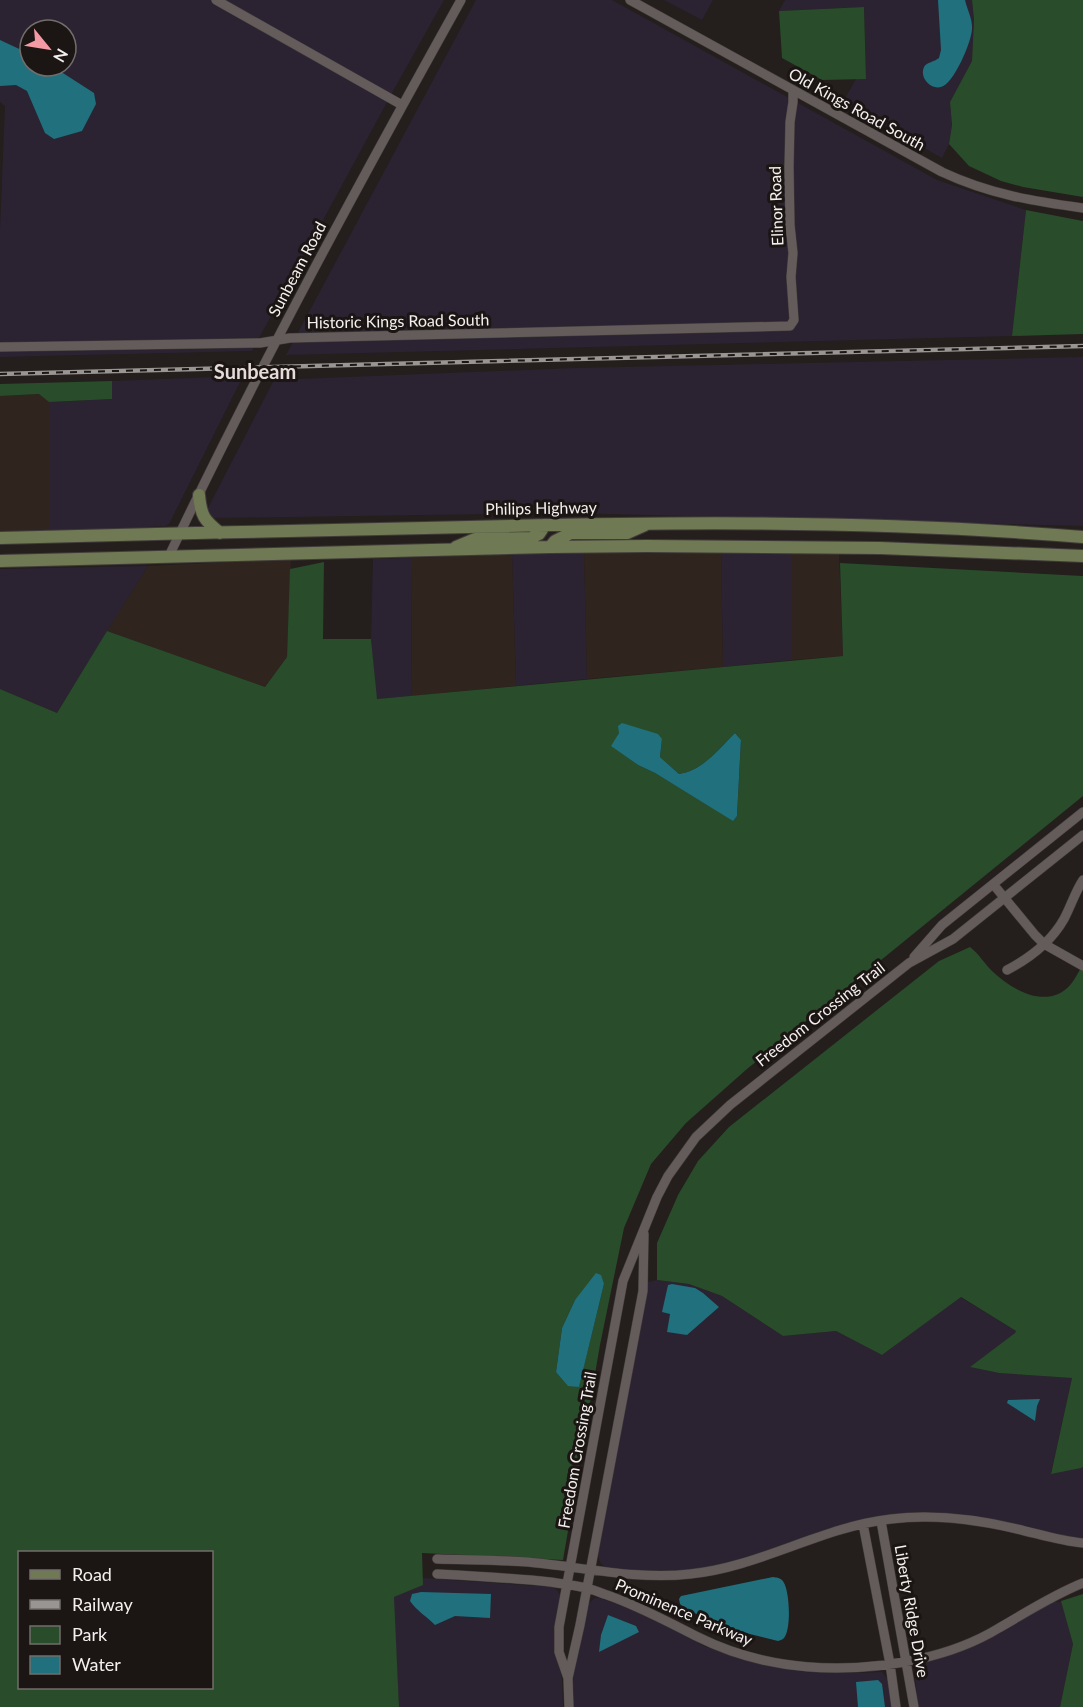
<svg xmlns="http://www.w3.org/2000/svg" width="1083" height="1707" font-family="Lato,sans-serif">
<rect width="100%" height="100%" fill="#241e1c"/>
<path fill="#2b2332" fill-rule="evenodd" d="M0,0h444l-52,93 -140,258 -252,6v-127l5,-124 -5,-4zM30,30h36v36h-36z
M476,0h136l325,180 89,30 -14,126 -726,19z
M664,0h49l-11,20z
M785,0h187l2,19 -2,42 -22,41 2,23 -3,19 -7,14 -99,-56 13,-23h10l-2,-72 -85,4z
M1083,357v169l-514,-13 -358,5 -4,-8 67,-130 300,-12z
M243,376l-74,148 -4,2 -55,3 -61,1v-128l63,-3v-18z
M584,552l3,127 -71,7 -4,-132z
M721,552l71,2v106l-69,7z
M411,558l1,138 -36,3 -5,-60 2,-80z
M148,566l-91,147 -57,-24v-120z
M657,1280l32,4 33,12 61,40 53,-5 46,24 78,-58 56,34 -1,2 -44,34 28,6 73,5 -21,95 32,-6v72l-17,-3 -59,-14 -41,-7 -38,-2 -33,1 -59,12 -82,32 -65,13 -54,-1 -30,-3 -5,-5 -2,-8 50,-272zM703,1293l16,14 -51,25 2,-19 -8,-2z
M422,1578l130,9 5,3 3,5 -6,44 8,40 1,28h-164l-6,-110 29,-12z
M595,1598h5l43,16 61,32 36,13 64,13 53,1 25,-1 7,9 3,26h-318l-1,-34 16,-70z
M1051,1602h11l11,42 -13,63h-142l-3,-29 1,-7 5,-7 44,-14 37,-18z"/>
<path fill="#30241f" d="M40,394l9,8v128l-49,2v-136z
M673,551l48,1 2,115 -136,12 -3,-127z
M512,554l4,132 -104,10 -1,-138z
M792,554h47l4,102 -51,4z
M291,559l-4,98 -22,30 -158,-56 41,-65z"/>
<path fill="#294c2a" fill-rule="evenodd" d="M972,0h111v197l-60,-10 -22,-6 -32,-15 -20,-22 3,-19 -2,-23 22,-41 2,-42z
M864,7l2,72 -44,1 -40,-22 -3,-47z
M1026,210l57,11v113l-71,2z
M112,381v18l-63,3 -10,-8 -39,2v-12z
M324,562l-1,77h48l6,60 466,-43 -3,-93 243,13v220l-336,273 -61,54 -35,41 -27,64 -24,117 -37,215 -141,-7 1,32 -29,12 5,110h-399v-1018l57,24 50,-82 158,56 22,-30 3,-88zM619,733l43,6 -2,18 19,17c23,-3 40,-25 56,-41l6,7 -4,76 -4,4 -78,-47 -17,-8 -26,-19zM604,1284l-25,102 -23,-14 6,-44 13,-28zM20,1552h192v136h-192z
M970,947c9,7 14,16 22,24 20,19 56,40 79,13 4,-5 8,-13 12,-20v503l-2,1 -30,6 21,-96 -73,-5 -29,-6 45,-34 1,-2 -55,-34 -79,58 -46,-24 -53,5 -61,-40 -33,-12 -32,-4v-37l21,-48 20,-34 31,-34 210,-166z
M1083,1594v113h-23l13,-63 -12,-43z"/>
<path fill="#20707e" d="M938,0h27c2,9 7,18 7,27 1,12 -18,57 -31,60 -10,3 -22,-9 -17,-20 3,-5 10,-5 15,-9l2,-8z
M0,40l30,14v12h22l42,27 2,11 -14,27 -28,8 -9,-6 -18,-42 -11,-6 -16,1z
M622,723l36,11 4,5 -2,18 19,17c23,-3 40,-25 56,-41l6,7 -4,76 -4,5 -78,-48 -17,-8 -27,-19 8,-13 -1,-7z
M596,1273l5,2 3,9 -25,103 -11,-1 -12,-14 6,-44 13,-28z
M672,1284l23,4 8,5 16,14 -32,28 -20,-3 3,-18 -8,-2 6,-27z
M1040,1399l-3,7 -2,15 -28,-18 1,-3z
M773,1577c4,1 5,0 9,3 8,7 10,52 1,59 -1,1 -3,1 -5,2l-40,-10 -51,-21 -7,-6 -1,-5 2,-3z
M421,1592l70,2 -1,24 -35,-2 -20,9c-9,-9 -18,-14 -25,-24l2,-7z
M608,1615l28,11 3,6 -40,20 2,-17z
M878,1680l4,4 3,23h-27l-2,-25z"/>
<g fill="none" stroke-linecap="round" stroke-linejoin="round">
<defs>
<path id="minor" d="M216,0l186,105
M630,0l312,172c47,22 90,29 141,36
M0,347l260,-4 30,-5 500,-12 4,-6 -3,-43 2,-24 -3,-28 -1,-58 1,-45 3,-20v-12
M169,556c90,-189 190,-373 292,-556
M993,884l42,51 9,9 39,22
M914,957l28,-32 141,-113
M1007,970c23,-12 44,-28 57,-51 7,-13 11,-27 19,-39
M881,1521l33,186
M863,1524l27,140 6,43
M437,1559c30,1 61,1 91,3 54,5 108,18 162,12 70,-7 131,-47 201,-55 42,-5 84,0 126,10 22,5 43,12 66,14
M437,1574c38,2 75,4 113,8 12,2 24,3 36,6 7,1 14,5 21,7 32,11 61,27 91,42 68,34 147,38 221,22 27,-6 57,-17 80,-31 28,-16 54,-33 84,-45
M568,1678l-9,-26v-25l64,-346 34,-84 11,-21 28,-39 34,-32 179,-142 44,-24 130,-104
M569,1707l-1,-29 12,-53 63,-334 1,-57"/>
<path id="major" d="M199,495c2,21 5,25 21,38
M0,538c142,-4 283,-7 425,-10 219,-6 439,-9 658,9
M456,547l19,-8 56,-1 8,-4 6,-9
M550,547l5,-6 16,-8h56l18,-8
M0,561l550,-14 97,-1 233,2 203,8"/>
</defs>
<use href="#minor" stroke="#403b3a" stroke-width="10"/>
<use href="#major" stroke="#403b3a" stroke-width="14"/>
<use href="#minor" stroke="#645c5a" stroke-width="9"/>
<use href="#major" stroke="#6f7953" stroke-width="12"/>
<defs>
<path id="rail" d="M0,374l1083,-28"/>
</defs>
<use href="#rail" stroke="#999593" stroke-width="4.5"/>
<use href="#rail" stroke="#1b1513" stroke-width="2" stroke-dasharray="7" stroke-linecap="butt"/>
</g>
<g text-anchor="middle" stroke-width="6" stroke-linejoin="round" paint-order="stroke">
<g font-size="16" fill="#f4f0ef" stroke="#1b1513">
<text transform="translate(857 109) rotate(29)" y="6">Old Kings Road South</text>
<text transform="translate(776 206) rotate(-92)" y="6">Elinor Road</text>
<text transform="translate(297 269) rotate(-62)" y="6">Sunbeam Road</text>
<text transform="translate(398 321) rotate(-1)" y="6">Historic Kings Road South</text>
<text transform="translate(541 508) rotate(-1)" y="6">Philips Highway</text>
<text transform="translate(820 1014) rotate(-38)" y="6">Freedom Crossing Trail</text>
<text transform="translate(577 1450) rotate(-80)" y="6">Freedom Crossing Trail</text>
<text transform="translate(912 1611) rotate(80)" y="6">Liberty Ridge Drive</text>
<text transform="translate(684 1612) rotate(23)" y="6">Prominence Parkway</text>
</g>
<g font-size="20" font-weight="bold" fill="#e5dcd9" stroke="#1b1513">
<text x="255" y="379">Sunbeam</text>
</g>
</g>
<rect x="18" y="1551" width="195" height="138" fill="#1b1513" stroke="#726d6b" stroke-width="1.5"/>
<rect x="30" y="1570" width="30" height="9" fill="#6f7953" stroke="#726d6b" stroke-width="1.5"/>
<text x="72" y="1581" font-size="18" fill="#f4f0ef">Road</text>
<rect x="30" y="1600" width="30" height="9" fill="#999593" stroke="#726d6b" stroke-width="1.5"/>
<text x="72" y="1611" font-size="18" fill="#f4f0ef">Railway</text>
<rect x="30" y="1626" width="30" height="18" fill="#294c2a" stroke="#726d6b" stroke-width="1.5"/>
<text x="72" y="1641" font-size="18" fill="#f4f0ef">Park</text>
<rect x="30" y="1656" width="30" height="18" fill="#20707e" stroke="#726d6b" stroke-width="1.5"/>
<text x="72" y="1671" font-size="18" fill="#f4f0ef">Water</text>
<g transform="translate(48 48) rotate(120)"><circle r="28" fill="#1b1513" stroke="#726d6b" stroke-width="1.5"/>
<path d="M0-4.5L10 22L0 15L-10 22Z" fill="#f49aa4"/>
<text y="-9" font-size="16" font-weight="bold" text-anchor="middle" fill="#f4f0ef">N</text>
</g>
</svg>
